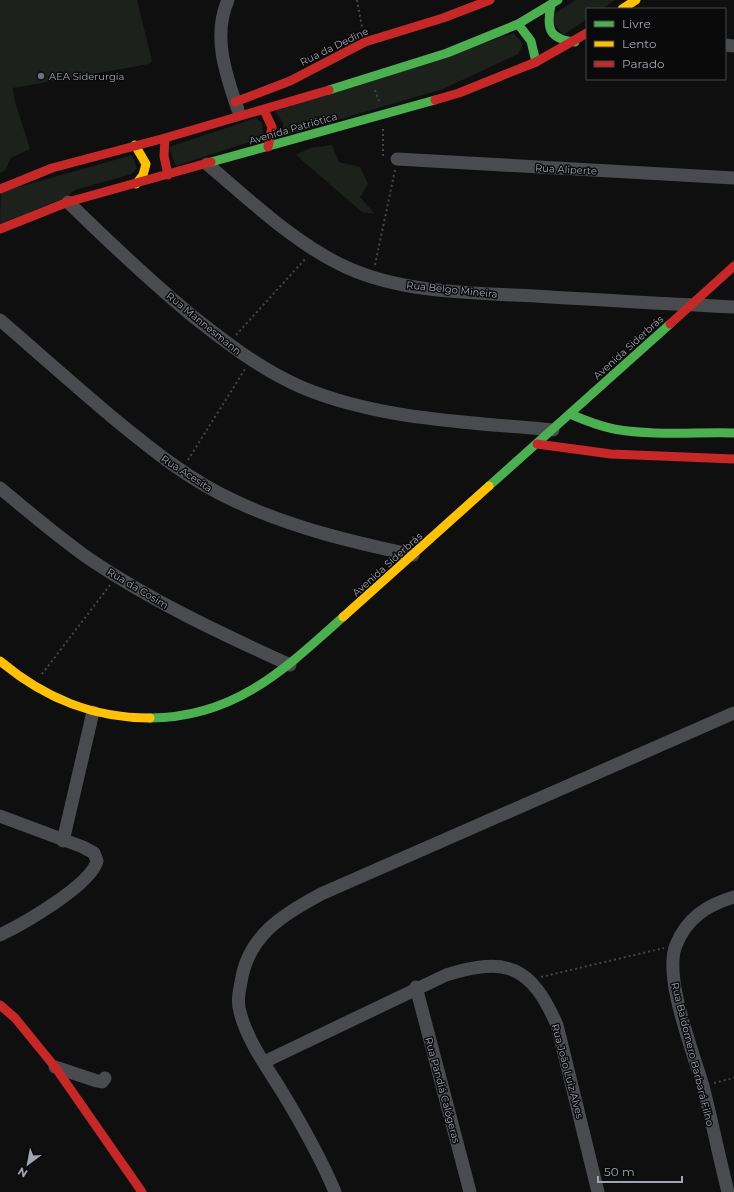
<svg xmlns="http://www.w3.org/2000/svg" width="734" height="1192" font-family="Montserrat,sans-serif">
<rect width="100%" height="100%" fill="#0f0f10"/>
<path fill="#1c211c" d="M0,0h137l15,61 -3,3 -136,24 1,10 16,51 -19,9 -6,12 -5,3z
M576,0h39l-13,9h-15v10l-24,16 -14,-18z
M514,33l9,11 -5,10 -75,35 -160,47v-13l-8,-12z
M256,118l6,5 1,12 -2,3 -85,28 -7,-19z
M332,145l7,17 21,5 8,17 -8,13 15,17 -13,-2 -66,-57 14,-7z
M132,155l5,13 -5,6 -57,16 -10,8 -65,26 1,-32z"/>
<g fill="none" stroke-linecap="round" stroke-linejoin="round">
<path stroke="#45474a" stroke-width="2" stroke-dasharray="2 3" stroke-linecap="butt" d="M357,0l5,27
M375,90l4,11
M383,129v26l4,1
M375,265l20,-95
M236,335l70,-77
M188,460l57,-91
M42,674l68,-89
M541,977l123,-29
M714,1083l20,-5"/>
<path stroke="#4a4b4e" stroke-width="13" d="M228,0c-16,36 -2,75 10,110
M725,45l9,1
M397,159l337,19
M207,164c43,36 89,81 141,104 55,25 127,25 187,28 66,4 133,8 199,11
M68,202c41,40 83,80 127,116 33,26 67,52 106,69 78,33 168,35 252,43
M0,320c37,32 74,65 112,97 39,32 78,64 125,85 56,26 115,40 176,53
M0,488c29,24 57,48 88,70 63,43 132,75 202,107
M0,816l83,31 11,6 3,8c-6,24 -74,63 -97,74
M63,841l30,-129
M416,987l54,205
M264,1062l182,-87c61,-19 85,-9 111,50l41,167
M55,1067l42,14 5,1 3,-4
M335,1192c-15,-36 -34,-69 -54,-102 -15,-24 -34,-50 -41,-78 -3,-10 -1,-20 1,-30 7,-47 42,-67 80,-88l413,-181
M728,1192c-9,-35 -16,-71 -25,-106 -10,-35 -40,-109 -27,-141 11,-27 31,-40 58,-48"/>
<path stroke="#4caf50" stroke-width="9" d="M551,5c-5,24 -2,34 24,37
M518,24l13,17 5,21
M329,90l118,-37 71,-29 40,-24
M211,162l224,-62
M570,414c14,6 29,12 44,15 39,7 80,3 120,4
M489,486l181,-162
M150,718c84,0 134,-48 193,-101"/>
<path stroke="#ffc107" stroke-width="9" d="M622,9l14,-9
M135,145l11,19 -3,11 -7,9
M343,617l146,-131
M0,661c44,37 92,57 150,57"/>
<path stroke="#c62828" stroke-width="9" d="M435,100l24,-7 77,-31 51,-29
M235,102l55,-21 75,-39 78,-24 47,-18
M264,110l8,17 -4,20
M165,138l-1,18 4,19
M0,189l52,-21 113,-30 164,-48
M0,229l68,-27 143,-40
M670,324l64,-58
M537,444l74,10 123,5
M0,1005l15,13 40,49 87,125"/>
</g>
<circle fill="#6e7078" stroke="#0a0a0b" stroke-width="1.5" cx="41" cy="76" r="4"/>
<g text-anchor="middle" stroke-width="3" stroke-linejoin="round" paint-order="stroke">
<g font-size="10" fill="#a1a5b0" stroke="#0a0a0b">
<text transform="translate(334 46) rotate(-26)" y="4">Rua da Dedine</text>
<text transform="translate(293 128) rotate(-16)" y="4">Avenida Patriótica</text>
<text transform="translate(566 169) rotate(3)" y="4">Rua Aliperte</text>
<text transform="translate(452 289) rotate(6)" y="4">Rua Belgo Mineira</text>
<text transform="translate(204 323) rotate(39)" y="4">Rua Mannesmann</text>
<text transform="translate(628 347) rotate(-42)" y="4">Avenida Siderbrás</text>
<text transform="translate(187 473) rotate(33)" y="4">Rua Acesita</text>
<text transform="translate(387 564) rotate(-42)" y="4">Avenida Siderbrás</text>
<text transform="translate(138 588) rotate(31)" y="4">Rua da Cosim</text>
<text transform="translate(693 1054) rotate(76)" y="4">Rua Baldomero Barbará Filho</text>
<text transform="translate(568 1071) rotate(75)" y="4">Rua João Luiz Alves</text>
<text transform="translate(443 1090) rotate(75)" y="4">Rua Pandiá Calógeras</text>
</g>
<g font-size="10" fill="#a1a5b0" stroke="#0a0a0b" text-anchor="start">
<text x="49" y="80">AEA Siderurgia</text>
</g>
</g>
<rect x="586" y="8" width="140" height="72" fill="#0a0a0b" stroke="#46484d"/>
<rect x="594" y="21" width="20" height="6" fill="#4caf50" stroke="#46484d"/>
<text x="622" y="28" font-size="12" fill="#a1a5b0">Livre</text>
<rect x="594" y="41" width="20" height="6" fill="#ffc107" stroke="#46484d"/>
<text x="622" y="48" font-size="12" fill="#a1a5b0">Lento</text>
<rect x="594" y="61" width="20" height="6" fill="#c62828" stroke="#46484d"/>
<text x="622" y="68" font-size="12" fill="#a1a5b0">Parado</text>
<g transform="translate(28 1164) rotate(212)" stroke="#0a0a0b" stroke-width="3" paint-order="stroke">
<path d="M0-3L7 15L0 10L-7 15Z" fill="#a1a5b0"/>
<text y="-6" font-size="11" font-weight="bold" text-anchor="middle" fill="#a1a5b0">N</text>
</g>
<path d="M598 1176v6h84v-6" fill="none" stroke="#a1a5b0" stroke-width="2"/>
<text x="604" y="1176" font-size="12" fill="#a1a5b0" stroke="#0a0a0b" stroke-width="3" paint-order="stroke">50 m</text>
</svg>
